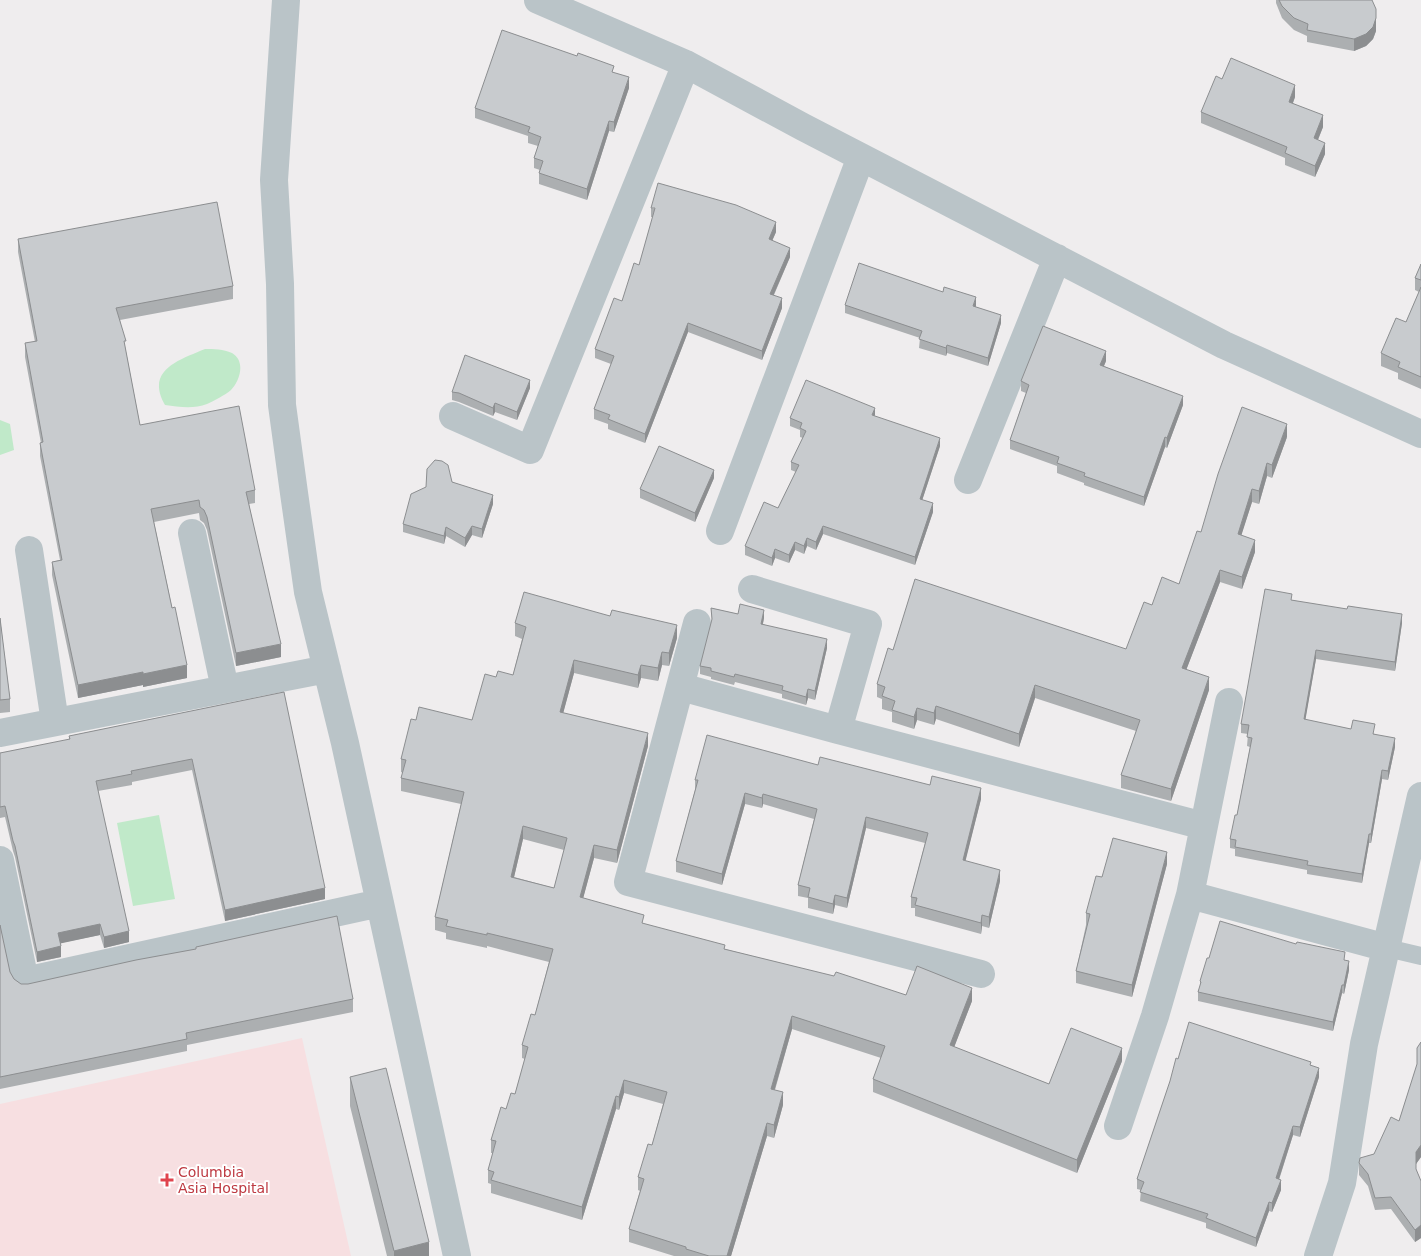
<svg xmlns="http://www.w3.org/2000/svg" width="1421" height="1256" font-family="'DejaVu Sans',sans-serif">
<rect width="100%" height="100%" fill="#efedee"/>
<path fill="#f7dfe1" d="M302,1038l49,218h-351v-152z"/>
<path fill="#c0e9c9" d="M205,349c9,0 18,0 27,4 14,8 8,28 -1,37 -6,5 -17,11 -24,14 -13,5 -28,3 -42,1 -20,-35 14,-45 40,-56z
M0,420l10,4 4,26 -14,5z
M159,815l16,84 -42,7 -16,-83z"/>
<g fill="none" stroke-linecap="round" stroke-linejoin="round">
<path stroke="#bac4c8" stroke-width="18" d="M1387,948l34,8"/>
<path stroke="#bac4c8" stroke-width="28" d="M286,0l-12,180 6,104 2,121 12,88 14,99 37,151 112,513
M538,0l148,64 117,63 421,218 197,89
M453,416l77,34 156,-386
M968,480l89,-222
M720,531l141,-374
M192,533l33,156
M29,550l26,172
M697,623l-69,259 353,92
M681,687l157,43 30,-106 -116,-35
M838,730l366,96
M0,733l327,-64
M0,860l25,121 355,-78
M1190,895l39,-193
M1118,1126l37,-110 35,-121 197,53
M1318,1256l24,-73 22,-139 57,-248"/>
</g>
<path fill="#acafb1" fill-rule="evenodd" d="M1276,0h96l4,31 -3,8 -7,7 -12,5 -47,-9v-6l-13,-6 -12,-12 -6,-15z
M614,73l15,15 -15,44 -5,-1 -22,69 -48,-16v-11l1,-3 -6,-2v-10l4,-12 -10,-3v-7l-53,-18v-10z
M1222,79l73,18 -2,6 30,24 -5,13 7,14 -10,23 -30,-12v-7l-84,-35v-11z
M651,208l125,24 -4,9 18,16 -16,38 8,13 -20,52 -74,-28 -43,111 -37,-14v-5l-14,-5v-10l17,-45 -16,-6v-9l27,-48 17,-36 14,-48h-2z
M18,239l215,47v13l-113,21 20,105 115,65v13l-6,1 32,153 -45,9 -29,-136 -3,-7 -4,-3 -1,-7 -45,9 33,156 -44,9v-2l-65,13 -26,-123v-13l8,-2 -20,-104v-13h1l-16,-86v-14l10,-1 -17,-90z
M1421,264v125l-23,-10v-6l-17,-7v-13l25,-31 13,-30 -4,-2v-12z
M845,305l131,1v1l25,16 -13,43 -41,-13 -1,3 -27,-8 1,-10 -75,-25z
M1106,361l-2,5 79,39 -16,43 -2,-1 -21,59 -60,-21v-2l-27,-10v-7l-47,-17v-9l16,-47 -5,-2v-10z
M530,388l-13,32 -22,-8 -2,4 -34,-14 -7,-2v-8z
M875,416l65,30 -18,54 11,12 -18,53 -92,-31 -7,16 -9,-4 -3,8 -9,-4 -6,13 -14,-5 -3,8 -27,-11v-9l33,-38 18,-36 -5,-2v-8l12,-24 -3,-1v-7l-10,-4v-8z
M1287,437l-15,41 -5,-2 -8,28 -7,-2 -11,33 14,17 -13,37 -22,-7 -34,88 23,20 -38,111 -50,-13v-13l15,-44 -101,-33 -16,49 -83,-28 -2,6 -17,-5 -3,9 -22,-7v-10l-10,-3v-10l-5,-2v-13l16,-34 233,-1 26,-44 27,-21 22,-52z
M714,478l-19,44 -55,-24v-9z
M452,482l41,22 -11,34 -10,-3 -7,12 -19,-11 -2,8 -41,-12v-8z
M1292,600l110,23 -7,48 -79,-12 -11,61 70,14 20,13 -7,33 -6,-1 -11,64h-2l-7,40 -55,-9v-4l-72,-14v-7l-5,-1v-9l7,-24 13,-68 -3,-1 1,-12 -7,-1v-9z
M711,608l27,6 26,4 -1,6 64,24 -12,52 -7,-2 -2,7 -24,-7v-4l-47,-12 -1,3 -23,-6v-2l-11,-3v-8l12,-45z
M0,618l10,81v13l-10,1z
M515,623l162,15 -8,28 -7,-1 -4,16 -17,-3 -3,10 -64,-15 -11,40 85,33 -31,117 -23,-5 -11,40 61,26 81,25 181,46 66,6 -18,46 95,37 73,-23 -45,112 -204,-81v-13l8,-21 -89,-29 -17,61 8,15 -9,33 -7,-2 -36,120h-57l-45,-14v-13l11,-38 -2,-1v-13l14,-32 11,-41 -39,-11 -5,17 -3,-1 -34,111 -91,-27v-9l-3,-1v-13l5,-17h-2v-13l15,-31 9,-15 10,-35 -3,-1v-13l13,-30 14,-53 -62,-16v2l-41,-9v-6l-11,-3v-13l26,-113 -60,-13v-13l2,-5 -2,-1v-13l15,-39h56l24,-43 17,-2 9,-36 -7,-3zM523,839l41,11 -10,38 -40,-11z
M284,692l41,207 -100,22 -33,-151 -60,12v3l-34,6 31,151 -25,6 -4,-13 -40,8 1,14 -24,5 -22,-105 -2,-6 -8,-34 -5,1v-65l69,-13v-4z
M818,765l163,34 -16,62 35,20 -11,47 -7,-2 -1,8 -66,-18v-8h-4v-11l14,-54 -59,-15 -19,80 -12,-3 -2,9 -25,-6v-10l-10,-2v-11l16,-66 -51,-15 -1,4 -17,-4 -23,81 -46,-13v-11l19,-71v-10z
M1167,864l-35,133 -56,-14v-12l10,-46v-12l16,-36z
M0,925l10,47 4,7 7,5 332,15v13l-166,33v6l-187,38z
M1209,958l136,3 4,9 -5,24 -2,-1 -9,38 -135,-30v-9l2,-6v-5z
M1421,1042v115l-5,7v5l5,12v57l-6,4 -24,-33 -16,1 -7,-24 -9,-11v-12l15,-9 25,-33 18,-56v-17z
M1178,1059l133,6 8,12 -19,60 -7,-2 -14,45 2,10 -9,22 -3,-1 -13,36 -50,-19v-5l-66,-22 1,-11 -4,-1v-10z
M350,1077l79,179h-42l-37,-150z"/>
<path fill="#8c8e90" d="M1376,18v13l-3,8 -7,7 -12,5v-12z
M629,77v11l-15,44v-10z
M1295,85v12l-6,16v-11z
M1323,115v12l-9,22v-11z
M609,121v10l-22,69v-11z
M1325,143v11l-10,23v-11z
M776,222v10l-7,16v-9z
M790,248v9l-20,46v-9z
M976,297v9l-3,9v-9z
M782,298v10l-20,52v-9z
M1001,315v8l-13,43v-8z
M688,323v9l-43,111v-9z
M947,345v8l-1,3v-8z
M1106,351v10l-6,14v-10z
M530,380v8l-13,32v-8z
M1183,396v9l-16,43v-10z
M495,403v9l-2,4v-8z
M875,408v8l-3,-1z
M1287,424v13l-15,41v-13z
M1165,437v10l-21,59v-9z
M940,438v8l-20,61v-8z
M1267,463v13l-8,28v-13z
M714,470v8l-19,44v-9z
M1252,489v13l-14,44v-12z
M493,495v9l-11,34v-9z
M933,503v9l-18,53v-8z
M472,526v9l-7,12v-9z
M823,526v8l-7,16v-8z
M446,527v9l-2,8v-8z
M807,538v8l-3,8v-8z
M1255,540v12l-13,37v-12z
M795,542v8l-6,13v-8z
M775,549v9l-3,8v-8z
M1220,570v12l-38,99v-13z
M764,610v8l-3,14v-8z
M1402,614v9l-7,48v-9z
M677,625v13l-8,28v-13z
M827,639v9l-12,52v-9z
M281,644v13l-45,9v-13z
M1316,650v9l-12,69v-9z
M662,652v13l-4,16v-13z
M574,660v13l-14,52v-13z
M187,665v13l-44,9v-13z
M641,665v13l-3,10v-13z
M143,672v13l-65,13v-13z
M1209,677v13l-38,111v-12z
M1035,685v13l-16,49v-13z
M808,689v9l-2,7v-8z
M936,706v13l-2,6v-12z
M917,708v12l-3,9v-12z
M648,733v13l-31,117v-13z
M1395,738v9l-7,33v-9z
M1382,770v9l-11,64v-9z
M981,788v11l-18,72v-11z
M745,793v11l-23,81v-11z
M763,794v10l-1,4v-10z
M866,817v11l-19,80v-10z
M523,826v13l-12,51v-13z
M1369,834v9l-7,40v-9z
M594,845v13l-14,52v-13z
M1167,852v12l-35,133v-12z
M1000,870v11l-11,47v-11z
M325,888v11l-100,22v-11z
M835,895v10l-2,9v-10z
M982,915v11l-1,8v-11z
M100,924v11l-42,9v-11z
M129,931v11l-25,6v-11z
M61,946v11l-24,5v-10z
M1349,961v9l-5,24v-9z
M1342,985v8l-9,38v-9z
M972,988v13l-22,57v-13z
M792,1016v13l-21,73v-13z
M1122,1048v13l-45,112v-13z
M1319,1068v9l-19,60v-10z
M624,1080v13l-5,17v-13z
M783,1092v13l-9,33v-13z
M616,1096v13l-34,111v-13z
M767,1123v13l-36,120h-4z
M1293,1126v9l-17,53v-10z
M1421,1145v12l-5,7v-12z
M1281,1180v10l-9,22v-9z
M1269,1202v9l-13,36v-9z
M1421,1225v13l-6,4v-12z
M429,1242v14h-35v-5z"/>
<path fill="#c8cbce" stroke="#8c8e90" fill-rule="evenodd" d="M1279,0h93l4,9v9l-3,9 -7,7 -12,5 -47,-9 1,-6 -14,-6 -12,-12z
M502,30l75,26 1,-3 36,13 -2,6 17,5 -15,45 -5,-1 -22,68 -48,-16 4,-12 -9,-3 7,-21 -13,-5 2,-5 -55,-19z
M1231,58l64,27 -6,17 34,13 -9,23 11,5 -10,23 -30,-13 2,-6 -86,-35 15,-36 6,3z
M658,183l78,22 40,17 -7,17 21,9 -20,46 12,4 -20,53 -74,-28 -43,111 -37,-15 2,-4 -16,-6 20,-53 -19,-7 19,-51 8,3 12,-38 5,2 16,-57h-4z
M217,202l16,84 -117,22 10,33h-2l16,84 99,-19 16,84 -9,2 35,152 -45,9 -29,-136 -3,-7 -4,-3 -1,-7 -48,9 21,99 3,-1 12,58 -44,9v-2l-65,13 -26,-123 10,-2 -22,-117 3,-1 -18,-99 12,-2 -19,-102z
M859,263l84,29 1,-5 32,10 -3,9 28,9 -13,43 -41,-13 -1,3 -27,-9 3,-8 -77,-26z
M1421,264v16l-6,-2z
M1421,287v90l-23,-10 2,-5 -19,-9 15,-35 10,4z
M1043,326l63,25 -6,14 83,31 -16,42 -2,-1 -21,60 -60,-21 1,-3 -28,-10 2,-6 -49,-17 19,-55 -8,-4z
M465,355l65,25 -13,32 -22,-9 -2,5 -34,-15 -7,-1z
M806,380l69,28 -3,7 68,23 -20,61 13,4 -18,54 -92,-31 -7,16 -9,-4 -3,8 -9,-4 -6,13 -14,-6 -3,9 -27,-12 19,-44 14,6 21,-43 -8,-3 15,-31 -6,-3 2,-5 -12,-5z
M1242,407l45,17 -15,41 -5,-2 -8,28 -7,-2 -14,45 17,6 -13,37 -22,-7 -38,98 27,9 -38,112 -50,-14 19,-55 -105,-35 -16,49 -83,-28 -2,7 -17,-5 -3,9 -22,-7 3,-9 -13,-5 3,-9 -8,-3 11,-36 5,2 22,-71 211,70 18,-47 8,3 10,-28 17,7 18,-53 4,1 17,-58z
M659,446l55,24 -19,43 -55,-24z
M435,460l7,1 6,4 4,17 41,13 -11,34 -10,-3 -7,12 -19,-11 -2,9 -41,-12 8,-30 15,-7 1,-18z
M1265,589l27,5 -1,6 56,9 1,-3 54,8 -7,48 -79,-12 -12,69 47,10 2,-9 22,4 -2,10 22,4 -7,33 -6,-1 -11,64h-2l-7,40 -55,-9 1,-4 -73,-14 1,-7 -6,-1 5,-24h2l15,-77 -5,-1 2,-12 -8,-1z
M524,592l86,24 2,-6 65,15 -8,28 -7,-1 -4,16 -17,-3 -3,10 -64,-15 -14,52 88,21 -31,117 -23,-5 -14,52 64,18 -2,8 83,22 -1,4 110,27 2,-4 70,23 11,-29 55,22 -22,57 99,39 22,-56 51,20 -45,112 -204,-81 12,-33 -93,-30 -21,73 12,3 -9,33 -7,-2 -40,133h-18l-23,-7v-2l-57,-18 15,-50 -6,-2 10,-33 4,1 15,-53 -43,-12 -5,17 -3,-1 -34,111 -91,-27 3,-8 -6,-2 8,-29 -5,-1 10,-33 5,2 5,-16 4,1 13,-47 -6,-2 9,-31 4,1 18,-66 -66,-16v2l-41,-9 2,-6 -13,-3 29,-125 -63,-14 5,-18 -5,-1 10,-40 5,1 3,-13 53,13 13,-46 11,3 2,-6 15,4 13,-48 -11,-4zM523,826l44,12 -13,50 -43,-11z
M740,604l24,6 -3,14 66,15 -12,52 -7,-2 -2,8 -24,-7 1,-4 -48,-12 -1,3 -23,-6v-3l-11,-2 12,-47 -1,-11 27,6z
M0,618l10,81 -10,1z
M284,692l41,196 -100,22 -33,-151 -61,12 1,3 -36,7 33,150 -25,6 -4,-13 -42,9 3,13 -24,6 -22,-106 -2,-5 -8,-35 -5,1v-54l70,-14 -1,-3z
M707,735l111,30 2,-8 110,28 2,-9 49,12 -18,72 37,10 -11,47 -7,-2 -1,8 -66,-18 2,-7 -6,-1 17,-64 -62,-16 -19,81 -12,-3 -2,9 -25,-7 2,-9 -12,-3 19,-76 -54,-15 -1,4 -17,-5 -23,81 -46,-13 22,-81h-3z
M1113,838l54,14 -35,133 -56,-14 14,-57 -4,-1 10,-37 6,1z
M337,916l16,83 -167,34 1,6 -187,38v-152l10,47 4,7 7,5h7l108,-24 60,-11v-2z
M1220,921l76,23 1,-2 48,10 -1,8 5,1 -5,24h-2l-9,37 -135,-30 3,-10 -1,-1 7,-23h2z
M1189,1022l122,40 -1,3 9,3 -19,59 -7,-1 -17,52 5,2 -9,23 -3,-1 -13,36 -50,-20 2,-4 -68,-22 4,-10 -7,-3 33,-98 6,-23 2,1z
M1421,1042v103l-5,7v17l5,12v44l-6,5 -24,-33 -16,1 -7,-24 -9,-11 1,-5 14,-4 17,-37 8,4 18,-57v-16z
M386,1068l43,174 -35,9 -44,-174z"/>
<path fill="#e0444e" stroke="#fff" stroke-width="2" d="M164.5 1172.5h5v5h5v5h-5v5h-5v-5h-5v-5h5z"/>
<g text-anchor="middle" stroke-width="4" stroke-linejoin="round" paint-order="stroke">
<g font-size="14" fill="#be3a42" stroke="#fff" text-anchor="start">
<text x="178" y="1177">Columbia<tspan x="178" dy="16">Asia Hospital</tspan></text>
</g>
</g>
</svg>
